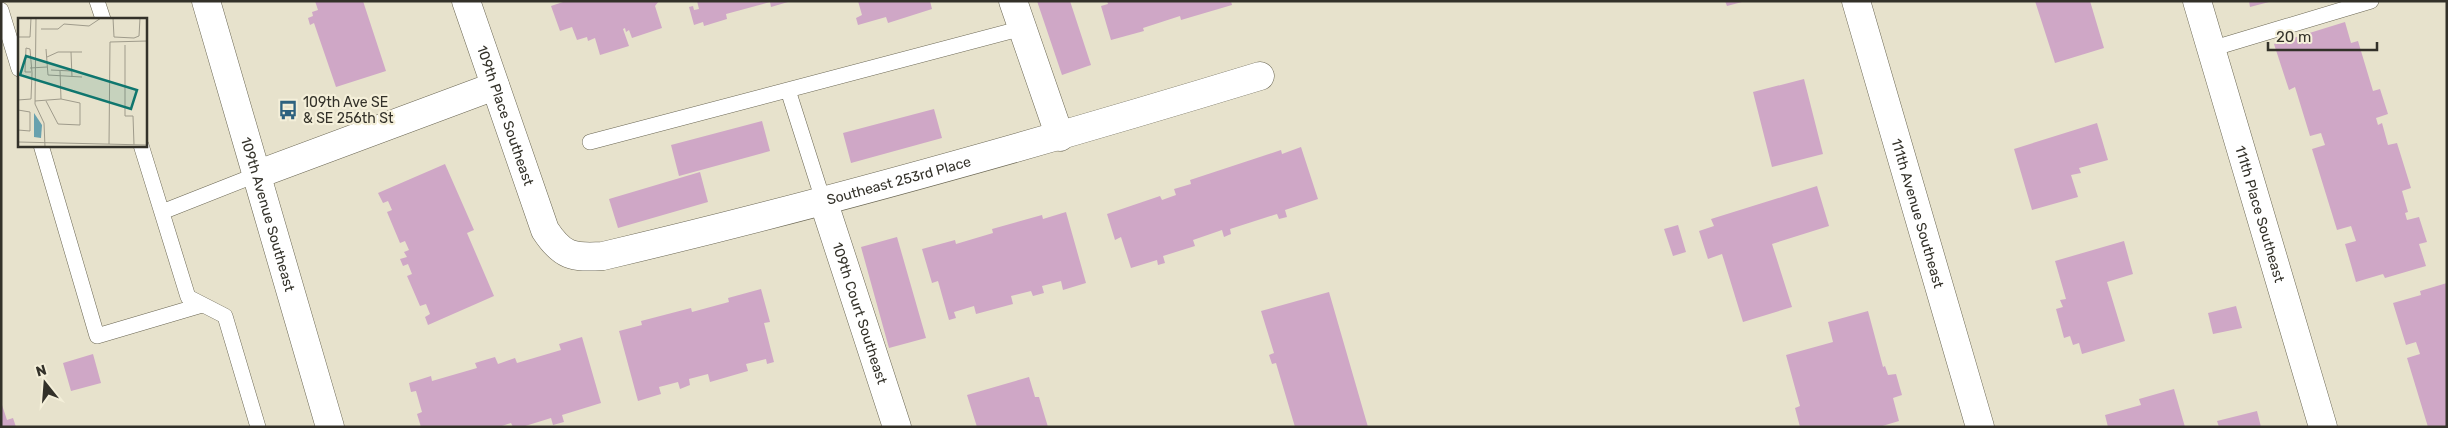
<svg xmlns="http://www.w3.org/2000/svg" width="2448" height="428" font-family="Rubik,sans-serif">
<rect width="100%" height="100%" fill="#e7e2cc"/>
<path fill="#cfa7c6" d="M315,1h48l23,70 -50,16 -22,-64 -4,2 -2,-7 5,-2 -1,-4 6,-2z
M566,1h93l-4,5 7,22 -30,10 -3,-8 -3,2 -1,-4 -2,1 6,17 -29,9 -5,-17 -7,3 -1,-4 -10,3 -5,-13 -12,4 -9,-25z
M697,1h91v1l-17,5 -1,-5 -44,12 1,5 -23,7 -1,-4 -9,3 -5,-18 4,-1 1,4 5,-1z
M858,1h72l2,8 -44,14 -2,-6 -28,8 -2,-7 6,-3z
M1037,1h33l21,64 -29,10z
M1107,1h124l1,4 -51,15 -1,-4 -37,12 1,3 -33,9 -10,-34 7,-2z
M1725,1h17v1l-15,4z
M2035,1h55l14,47 -49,15z
M2249,1h20v1l-19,5z
M2345,22l6,21 7,-2 15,50 7,-2 8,25 -12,4 2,7 4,-2 6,22 9,-2 14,45 -9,3 6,21 -3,1 2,7 12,-3 8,25 -8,2 7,22 -41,12 -2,-4 -27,8 -11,-38 11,-3 -5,-15 -14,4 -25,-81 13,-4 -4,-12 -11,3 -15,-49 -6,3 -15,-46z
M1804,79l19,75 -51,13 -19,-75z
M934,109l8,29 -91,25 -8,-30z
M762,121l8,30 -91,25 -8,-31z
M2097,123l11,37 -29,8 2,5 -10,2 7,22 -46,13 -18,-61z
M1301,147l17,52 -33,11 2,7 -8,2 -2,-5 -47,15 1,5 -7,3 -2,-7 -29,10 2,6 -32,10 2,7 -7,2 -1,-5 -26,8 -10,-31 -6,3 -8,-26 53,-18 2,4 14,-5 -2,-6 17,-5 -1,-4 91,-30 1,4z
M445,164l29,66 -7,3 27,63 -66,29 -3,-8 5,-3 -4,-10 -6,2 -13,-30 5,-2 -4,-10 -5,2 -3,-7 7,-2 -3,-5 5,-2 -4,-9 -5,2 -13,-31 5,-2 -4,-9 -5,2 -5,-10z
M700,172l8,30 -90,26 -9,-29z
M1817,186l12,40 -57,18 20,63 -49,15 -21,-68 -14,5 -9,-28 15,-5 -3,-7z
M1066,212l20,71 -23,7 -2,-9 -19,5 2,7 -11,3 -2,-5 -20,5 2,8 -37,10 -2,-8 -20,6 2,6 -7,2 -11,-39 -6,2 -10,-34 33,-9 1,4 37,-11 -1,-4 50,-14 1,4z
M1678,225l8,27 -13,4 -9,-27z
M897,237l29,101 -37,10 -28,-101z
M2124,241l9,33 -26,8 18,59 -43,13 -3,-11 -6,2 -3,-9 -6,2 -8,-29 7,-2 -3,-7 6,-1 -11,-38z
M2447,283v144h-19l-21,-69 13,-4 -4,-12 -10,3 -13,-42 28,-8 -1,-4z
M761,289l9,33 -6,1 10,39 -7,2 -1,-5 -20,5 2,7 -38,11 -2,-8 -19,5 1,6 -10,4 -2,-7 -19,5 2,7 -23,7 -19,-70 23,-6 -1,-4 50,-13 1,4 37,-10 -1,-4z
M1329,292l39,135h-73l-19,-64 -4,1 -3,-9 5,-2 -13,-42z
M2236,306l6,22 -29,6 -5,-21z
M1868,311l15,56 2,-1 3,9 8,-1 6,21 -9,3 6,23 -20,6h-79l-5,-19 5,-2 -14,-51 47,-13 -5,-20z
M582,337l19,66 -39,12 2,7 -11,3 -2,-7 -29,9h-9l-2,-4 -12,4h-78l-4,-13 5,-2 -6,-21 -5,1 -2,-9 22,-7 1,5 45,-13 -2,-5 20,-6 3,7 17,-6 2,5 44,-13 -2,-6z
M93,354l8,29 -30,8 -8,-28z
M1029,377l6,20h4l9,30h-71l-10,-32z
M2174,389l11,38h-77l-3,-12 36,-10 -2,-6z
M1,402l6,18 6,-2 3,9h-15z
M2257,411l4,16h-42l-2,-6z"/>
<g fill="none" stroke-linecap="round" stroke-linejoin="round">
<defs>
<path id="lane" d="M97,1l6,18
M1,10l18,59
M2211,49l160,-48
M788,90l35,110
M590,142l433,-114
M41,145l56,191 105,-31
M141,145l47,152 37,19 33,111
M162,212l94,-37"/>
<g id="street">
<path id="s1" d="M466,1l79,229c17,26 27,28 58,26 221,-52 440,-114 657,-180"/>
<path d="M1013,1l47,136"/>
<path id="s2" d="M1856,1l124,426"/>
<path id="s3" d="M2197,1l126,426"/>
<path d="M256,175l239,-89"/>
<path id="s4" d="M823,200l74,227"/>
</g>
<g id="secondary">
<path id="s5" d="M206,1l124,426"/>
</g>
</defs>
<use href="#lane" stroke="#6a6653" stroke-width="16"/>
<use href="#street" stroke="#6a6653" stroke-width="29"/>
<use href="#secondary" stroke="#6a6653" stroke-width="29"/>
<use href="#lane" stroke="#fff" stroke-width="15"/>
<use href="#street" stroke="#fff" stroke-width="28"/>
<use href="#secondary" stroke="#fff" stroke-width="28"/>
</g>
<defs>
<symbol id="bus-bare" viewBox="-9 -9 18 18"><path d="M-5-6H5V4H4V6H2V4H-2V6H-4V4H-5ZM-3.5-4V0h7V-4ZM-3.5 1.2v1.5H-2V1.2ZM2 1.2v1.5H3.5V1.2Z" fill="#2e627f" stroke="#f4efd9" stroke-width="2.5" paint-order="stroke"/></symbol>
</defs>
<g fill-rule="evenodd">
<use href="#bus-bare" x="274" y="96" width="28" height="28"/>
</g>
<g text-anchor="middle" stroke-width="4.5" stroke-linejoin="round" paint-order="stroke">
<g font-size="14" fill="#333129" stroke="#f4efd9" text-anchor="start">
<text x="303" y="107">109th Ave SE<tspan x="303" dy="16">&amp; SE 256th St</tspan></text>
</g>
<g font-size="14" fill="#333129" stroke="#f4efd9">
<text dy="5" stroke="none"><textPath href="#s1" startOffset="121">109th Place Southeast</textPath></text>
<text dy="5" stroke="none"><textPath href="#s1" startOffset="616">Southeast 253rd Place</textPath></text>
<text dy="5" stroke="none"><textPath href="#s5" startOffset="222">109th Avenue Southeast</textPath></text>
<text dy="5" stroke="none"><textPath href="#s2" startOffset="221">111th Avenue Southeast</textPath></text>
<text dy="5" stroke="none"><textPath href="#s3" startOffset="222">111th Place Southeast</textPath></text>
<text dy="5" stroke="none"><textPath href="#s4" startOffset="119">109th Court Southeast</textPath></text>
</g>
</g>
<g transform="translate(18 18)">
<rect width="129" height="129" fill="#e7e2cc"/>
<path d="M16,95l8,12 -1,13 -7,-1z" fill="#68a1ae"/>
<path fill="none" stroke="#9f9b8b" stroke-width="1" d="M18,0l-1,86 9,19 1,24M95,0l1,19 20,1 5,-2 1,-18M46,6l25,2 12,-8M23,11h17l6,-5M0,19h12l1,-19M107,27v71h8l1,29M28,31l2,26 34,2M53,34l1,25M29,39l11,-5h24M12,50l17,-1M33,52l21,1M42,53l1,28M0,82l13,-1 1,-26 -2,-24 -4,-1 -1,24h6M17,83l26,-2 19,4v22l-22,-1 -12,-23M0,92l12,2v19l-12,-1M0,124l129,3M91,126l1,-102 37,-1"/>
<path fill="#0f766e" fill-opacity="0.15" stroke="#0f766e" stroke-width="2.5" d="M8,38l111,34 -6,19 -111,-34z"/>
<rect width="129" height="129" fill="none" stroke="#333129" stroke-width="2.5"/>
</g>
<rect width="2448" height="428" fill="none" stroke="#333129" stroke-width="5"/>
<g transform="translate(45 383) rotate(343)" stroke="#f4efd9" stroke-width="4" paint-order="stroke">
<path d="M0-4L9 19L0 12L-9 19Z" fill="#333129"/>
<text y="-8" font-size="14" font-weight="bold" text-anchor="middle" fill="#333129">N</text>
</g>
<path d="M2268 42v8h109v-8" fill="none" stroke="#333129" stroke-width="2.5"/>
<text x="2276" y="42" font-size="15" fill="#333129" stroke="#f4efd9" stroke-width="4" paint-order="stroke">20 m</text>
</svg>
